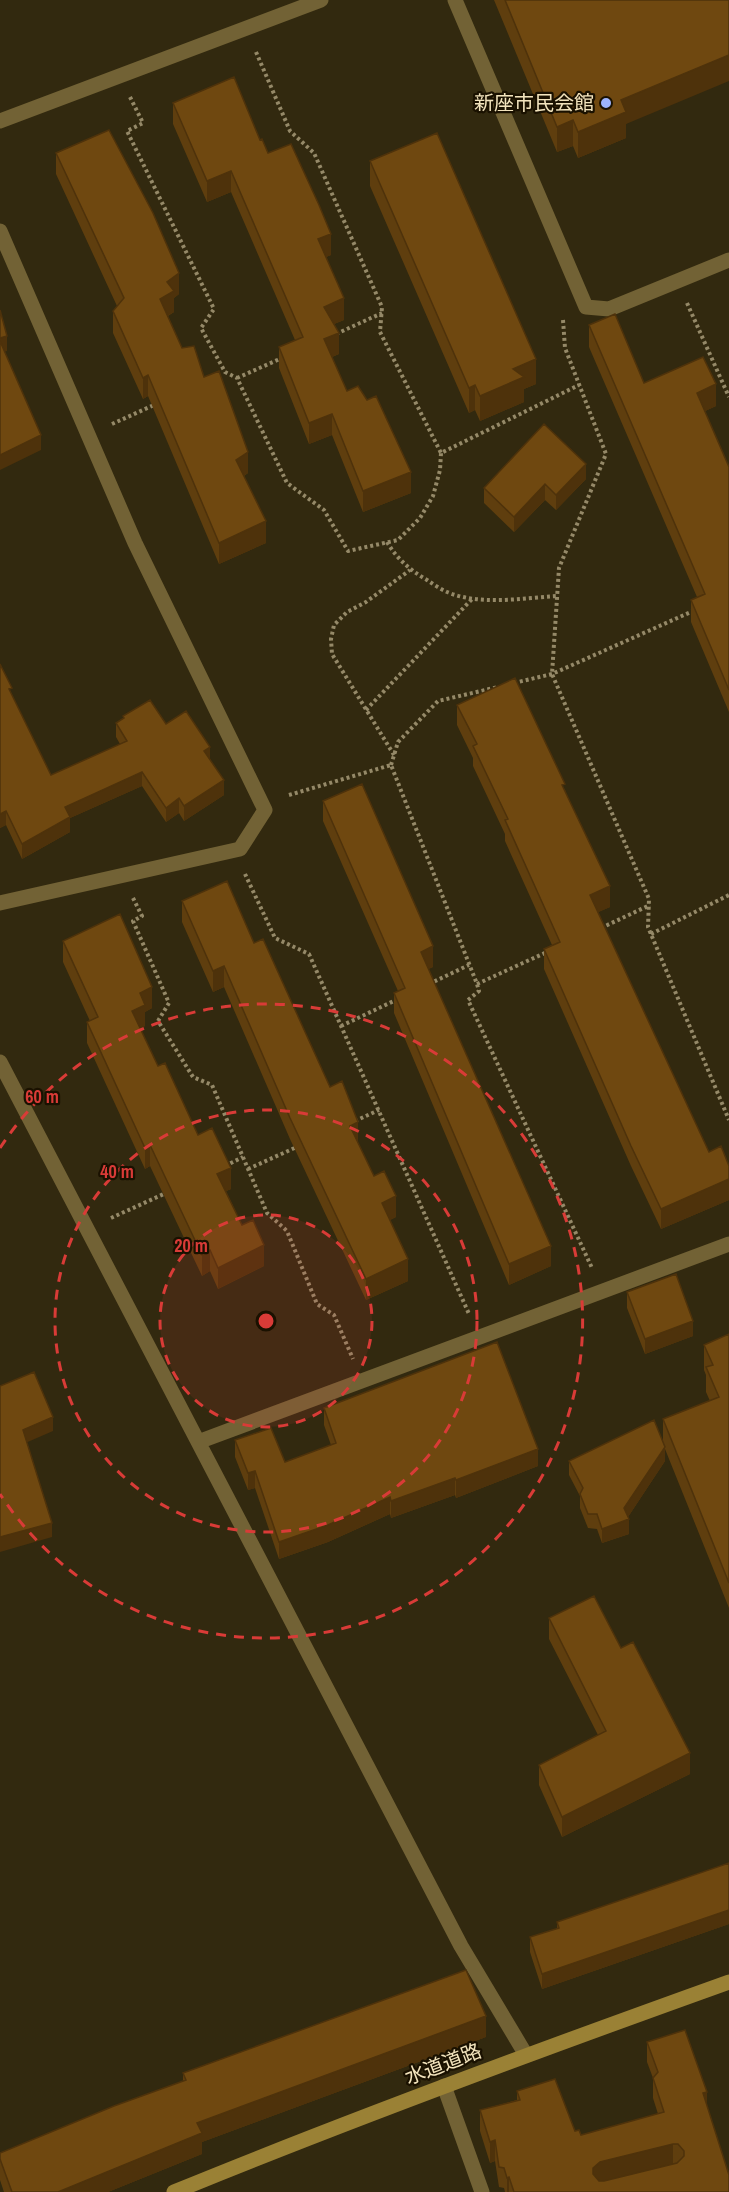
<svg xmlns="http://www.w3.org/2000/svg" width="729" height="2192" font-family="'Archivo Narrow','Noto Sans JP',sans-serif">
<rect width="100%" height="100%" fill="#32290f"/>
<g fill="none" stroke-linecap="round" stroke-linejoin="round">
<path stroke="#958968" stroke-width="4" stroke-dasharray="3 3" stroke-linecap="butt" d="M256,52l34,79 24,22 68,154 -2,25 61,121 138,-68
M130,97l13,26 -16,8 87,178 -13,19 24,44 12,6 50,105 37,27 24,41 50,-11 22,-22 13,-22 7,-26 1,-17
M687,303l42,94
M563,320l2,28 41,106 -47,114 -7,106 97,225 -1,28 81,193
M336,334l46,-21
M237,378l45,-20
M112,424l42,-19
M387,542c10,17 23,28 40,38 6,4 13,9 20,12 33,14 75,6 110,4
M514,683l38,-9 141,-63
M366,710l106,-111
M394,755l-62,-101 -1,-15 3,-14 13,-13 19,-10 44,-32
M391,765l7,-23 40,-41 60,-14
M289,795l102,-30 86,219 2,7 -11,9 124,268
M245,874l30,64 34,16 160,360
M133,898l9,18 -9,5 36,82 -11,18 35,56 19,8 55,128 20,18 30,73 17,11 19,44
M601,928l49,-23
M651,934l78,-39
M429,984l40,-19
M477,984l70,-32
M341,1026l57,-27
M355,1121l24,-11
M225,1166l18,-9
M248,1169l51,-23
M111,1218l55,-25"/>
<path stroke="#726235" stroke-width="15" d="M455,0l131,307 23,2 120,-49
M0,121l321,-121
M0,231l135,312 130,267 -25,39 -240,54
M0,1062l461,884 65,109
M198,1442l531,-198
M444,2086l38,106"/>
<path stroke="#9a8135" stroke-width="15" d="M174,2192c183,-75 368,-143 555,-210"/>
</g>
<path fill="#5f3e0e" d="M494,0h235l-103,124v14l-48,20 -5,-12 -16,6z
M173,103l87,37 71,115 -5,2 18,63 -10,4 5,30 -7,3 15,34 64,102 -48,19 -31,-77 -23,9 -30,-76v-21l16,-7 -64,-148 -24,10 -34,-78z
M56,153l123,141 -5,4v14l-6,4 14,32 22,29 44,96 -4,3 22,67 -47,21 -71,-168 -5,3 -30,-66v-22l4,-5 -61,-132z
M370,161l166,223 -12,5v13l-44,19 -5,-11 -6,3 -99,-227z
M589,325l55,58 72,23 -11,5 24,56v245l-38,-90v-22l6,-3 -108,-250z
M586,479l-30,31 -11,-10 -31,32 -30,-29v-15z
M0,664l12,32 39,79 69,-31 -4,-7v-14l7,-5v-2l43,8 44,35 14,36 -40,26 -5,-8 -13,9 -24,-36 -72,32v14l-48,27 -16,-34 -6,3z
M457,705l108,85 45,117 -12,5 111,240 20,14v34l-68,29 -30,-63 -87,-197v-20l8,-4 -47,-104v-7l-32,-68v-8l-16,-33z
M323,801l110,166 -5,2 123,297 -42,19 -115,-272v-20l4,-2 -75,-170z
M182,901l72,42 76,144 44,89 22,41 -6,3 18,61 -42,19 -76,-161 -66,-152 -11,5 -31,-70z
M63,941l89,67 -7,4v14l-5,2 18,38 40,69 33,54 -5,2 16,34 22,41 -46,23 -8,-18 -8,5 -52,-110 -5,3 -58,-126v-21l3,-1 -27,-59z
M627,1292l66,44 -48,18 -18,-46z
M729,1334v274l-64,-159v12l-37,56 1,17 -27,9 -5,-14 -9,-1 -8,-20v-12l-11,-21v-14l94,-19v-23l47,-18 -4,-9v-17l-2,-5v-25z
M324,1408l214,58 -82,32 -1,-3 -64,23 -1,-4 -62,28 -49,17 -24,-71 -7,2 -13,-33v-17l50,22 46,-17 -7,-20z
M549,1618l72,30 69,126 -128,63 -23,-52v-20l59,-30 -49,-96z
M729,1863v61l-187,65 -12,-37v-15l27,-8v-7z
M486,2037l-284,105v12l-94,38h-104l-4,-12v-27l183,-72v-8z
M647,2042l60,64 22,86h-224l-1,-4 -5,-1 -4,-26 -5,2 -10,-32v-21l37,-10v-9l64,44 77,-21 -5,-16v-20l-6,-16z"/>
<path fill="#4e320b" d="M729,55v26l-103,43v14l-48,20v-26l43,-32z
M573,120v26l-16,6v-25z
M231,171v21l-24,10v-21z
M331,234v21l-13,5v-21z
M179,273v21l-5,4v14l-14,8v-21l7,-17z
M344,298v22l-20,8v-21z
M339,333v21l-15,6v-21z
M7,336v15l-7,2v-15z
M536,359v25l-12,5v13l-44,19v-25l33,-27z
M148,375v21l-5,3v-21z
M716,384v22l-19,9v-22z
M475,385v25l-6,3v-25z
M332,414v21l-23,9v-21z
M41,435v15l-41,20v-15z
M248,452v21l-12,8v-21z
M586,464v15l-30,31v-15z
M411,472v21l-48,19v-21z
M545,484v16l-31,32v-15z
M266,521v22l-47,21v-21z
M210,747v15l-6,-11z
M142,772v14l-72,32v14l-48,27v-15l43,-37z
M224,780v15l-40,26v-15z
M179,798v15l-13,9v-14z
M6,811v14l-6,3v-14z
M610,886v21l-20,9v-21z
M433,946v21l-12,6v-21z
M224,966v21l-11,5v-21z
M152,987v21l-7,4v14l-13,6v-21l8,-18z
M358,1122v21l-8,-17z
M150,1145v21l-5,3v-21z
M231,1168v21l-14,6v-21z
M729,1179v21l-68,29v-20z
M396,1196v21l-14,7v-21z
M264,1245v21l-46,23v-21z
M551,1246v20l-42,19v-21z
M210,1250v21l-8,5v-21z
M408,1259v22l-42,19v-21z
M693,1321v15l-48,18v-15z
M53,1417v14l-30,13v-14z
M665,1447v14l-39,59 3,-1v15l-27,9v-14l22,-21z
M538,1449v17l-82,32v-18z
M255,1471v17l-7,2v-17z
M455,1478v17l-64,23v-17z
M390,1497v17l-62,28 -49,17v-17z
M52,1523v14l-52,15v-15z
M690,1753v21l-128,63v-20z
M729,1910v14l-187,65v-15z
M486,2016v21l-284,105v12l-94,38h-50l139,-69z
M707,2092v20l-4,-19z
M495,2140v21l-5,2v-21z
M673,2144v21l-80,24v-21l7,-6z
M509,2177v15h-2v-14z"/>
<path fill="#6f4810" stroke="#4e320b" stroke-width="1.5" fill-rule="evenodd" d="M505,0h224v55l-108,45 5,12 -48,20 -5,-12 -16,7z
M234,77l26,63 2,-1 6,14 23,-9 28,61 12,29 -13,5 26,59 -20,9 15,26 -15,6 23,52 11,-5 9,14 9,-4 35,76 -48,19 -31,-77 -23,9 -30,-76 24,-10 -72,-166 -24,10 -34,-78z
M109,130l44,83 26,60 -12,9 7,9 -14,8 22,49 12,-2 10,31 15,-6 29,81 -12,8 30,61 -47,22 -71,-168 -5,3 -30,-67 11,-13 -68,-145z
M437,133l99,226 -23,10 11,8 -44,19 -5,-11 -6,3 -99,-227z
M0,310l7,26 -7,2z
M615,314l29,69 59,-26 13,27 -19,9 32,74v223l-38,-90 14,-6 -116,-269z
M0,341l41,94 -41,20z
M544,424l42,40 -30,31 -11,-11 -31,33 -30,-29z
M0,664l12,24 -3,1 42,86 76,-34 -11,-18 8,-5 -1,-2 27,-16 16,24 20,-13 24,36 -6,4 20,29 -40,26 -5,-8 -13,10 -24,-36 -77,35 5,10 -48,27 -16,-33 -6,3z
M515,678l50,106 -3,1 48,101 -20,9 119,257 12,-6 8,20v13l-68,30 -30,-63 -87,-197 16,-7 -55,-122 3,-1 -35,-73 4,-2 -20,-39z
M362,784l71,162 -12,6 130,294 -42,18 -115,-271 11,-5 -82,-187z
M227,881l27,62 9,-4 67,148 12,-6 16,41 -8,4 24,50 10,-5 12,25 -14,7 26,56 -42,20 -76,-161 -66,-152 -11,5 -31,-70z
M120,914l32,73 -12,6 5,12 -13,6 26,55 7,-3 33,72 14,-7 19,40 -14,6 25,51 11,-5 11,25 -46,23 -8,-18 -8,5 -52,-110 -5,3 -58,-126 11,-5 -35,-76z
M676,1274l17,47 -48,18 -18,-47z
M729,1334v249l-66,-164 56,-22 -13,-30 7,-2 -9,-20z
M497,1342l41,107 -82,31 -1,-2 -64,23 -1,-4 -62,28 -49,17 -24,-71 -7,2 -13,-33 36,-12 14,34 51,-19 -12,-35z
M34,1372l19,45 -30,13 29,93 -52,14v-151z
M654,1420l11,27 -41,61 5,11 -27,10 -5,-15h-9l-8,-20 3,-6 -14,-27z
M594,1596l27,52 12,-6 57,111 -128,64 -23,-52 67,-34 -57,-113z
M729,1863v47l-187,64 -12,-37 29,-9 -2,-6z
M466,1970l20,46 -289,107 5,10 -144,59h-46l-12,-33v-6l114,-47 72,-26 -3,-7z
M685,2030l22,62 -4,1 26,82v17h-215l-5,-15 -2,1 -3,-10 -5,-1 -4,-27 -5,2 -10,-32 40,-10 -3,-9 38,-12 20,52 4,-1 2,5 83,-23 -11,-34 5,-6 -11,-30zM673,2144h5l6,7v5l-7,7 -73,18h-5l-6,-7v-6l7,-6z"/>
<circle cx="266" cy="1321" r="106" fill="#d93b37" fill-opacity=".12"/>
<g fill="none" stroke="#d93b37" stroke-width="3" stroke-dasharray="10 8">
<circle cx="266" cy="1321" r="106"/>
<circle cx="266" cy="1321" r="211"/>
<path d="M0 1148A317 317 0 1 1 0 1494"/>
</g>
<circle fill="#9db4fd" stroke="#1a1100" stroke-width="2" cx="606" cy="103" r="6"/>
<g text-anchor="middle" stroke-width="4.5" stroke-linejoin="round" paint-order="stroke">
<g font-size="20" fill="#f3e4bd" stroke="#1a1100" text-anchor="end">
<text x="594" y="110">新座市民会館</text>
</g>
<g font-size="20" fill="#f3e4bd" stroke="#1a1100">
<text transform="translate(443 2064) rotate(-21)" y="7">水道道路</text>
</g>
</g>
<circle cx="266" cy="1321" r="9" fill="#d93b37" stroke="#1a1100" stroke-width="3"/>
<g font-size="18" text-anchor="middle" font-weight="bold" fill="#d93b37" stroke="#1a1100" stroke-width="4.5" stroke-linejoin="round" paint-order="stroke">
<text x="42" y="1103">60 m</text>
<text x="117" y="1178">40 m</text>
<text x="191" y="1252">20 m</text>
</g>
</svg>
